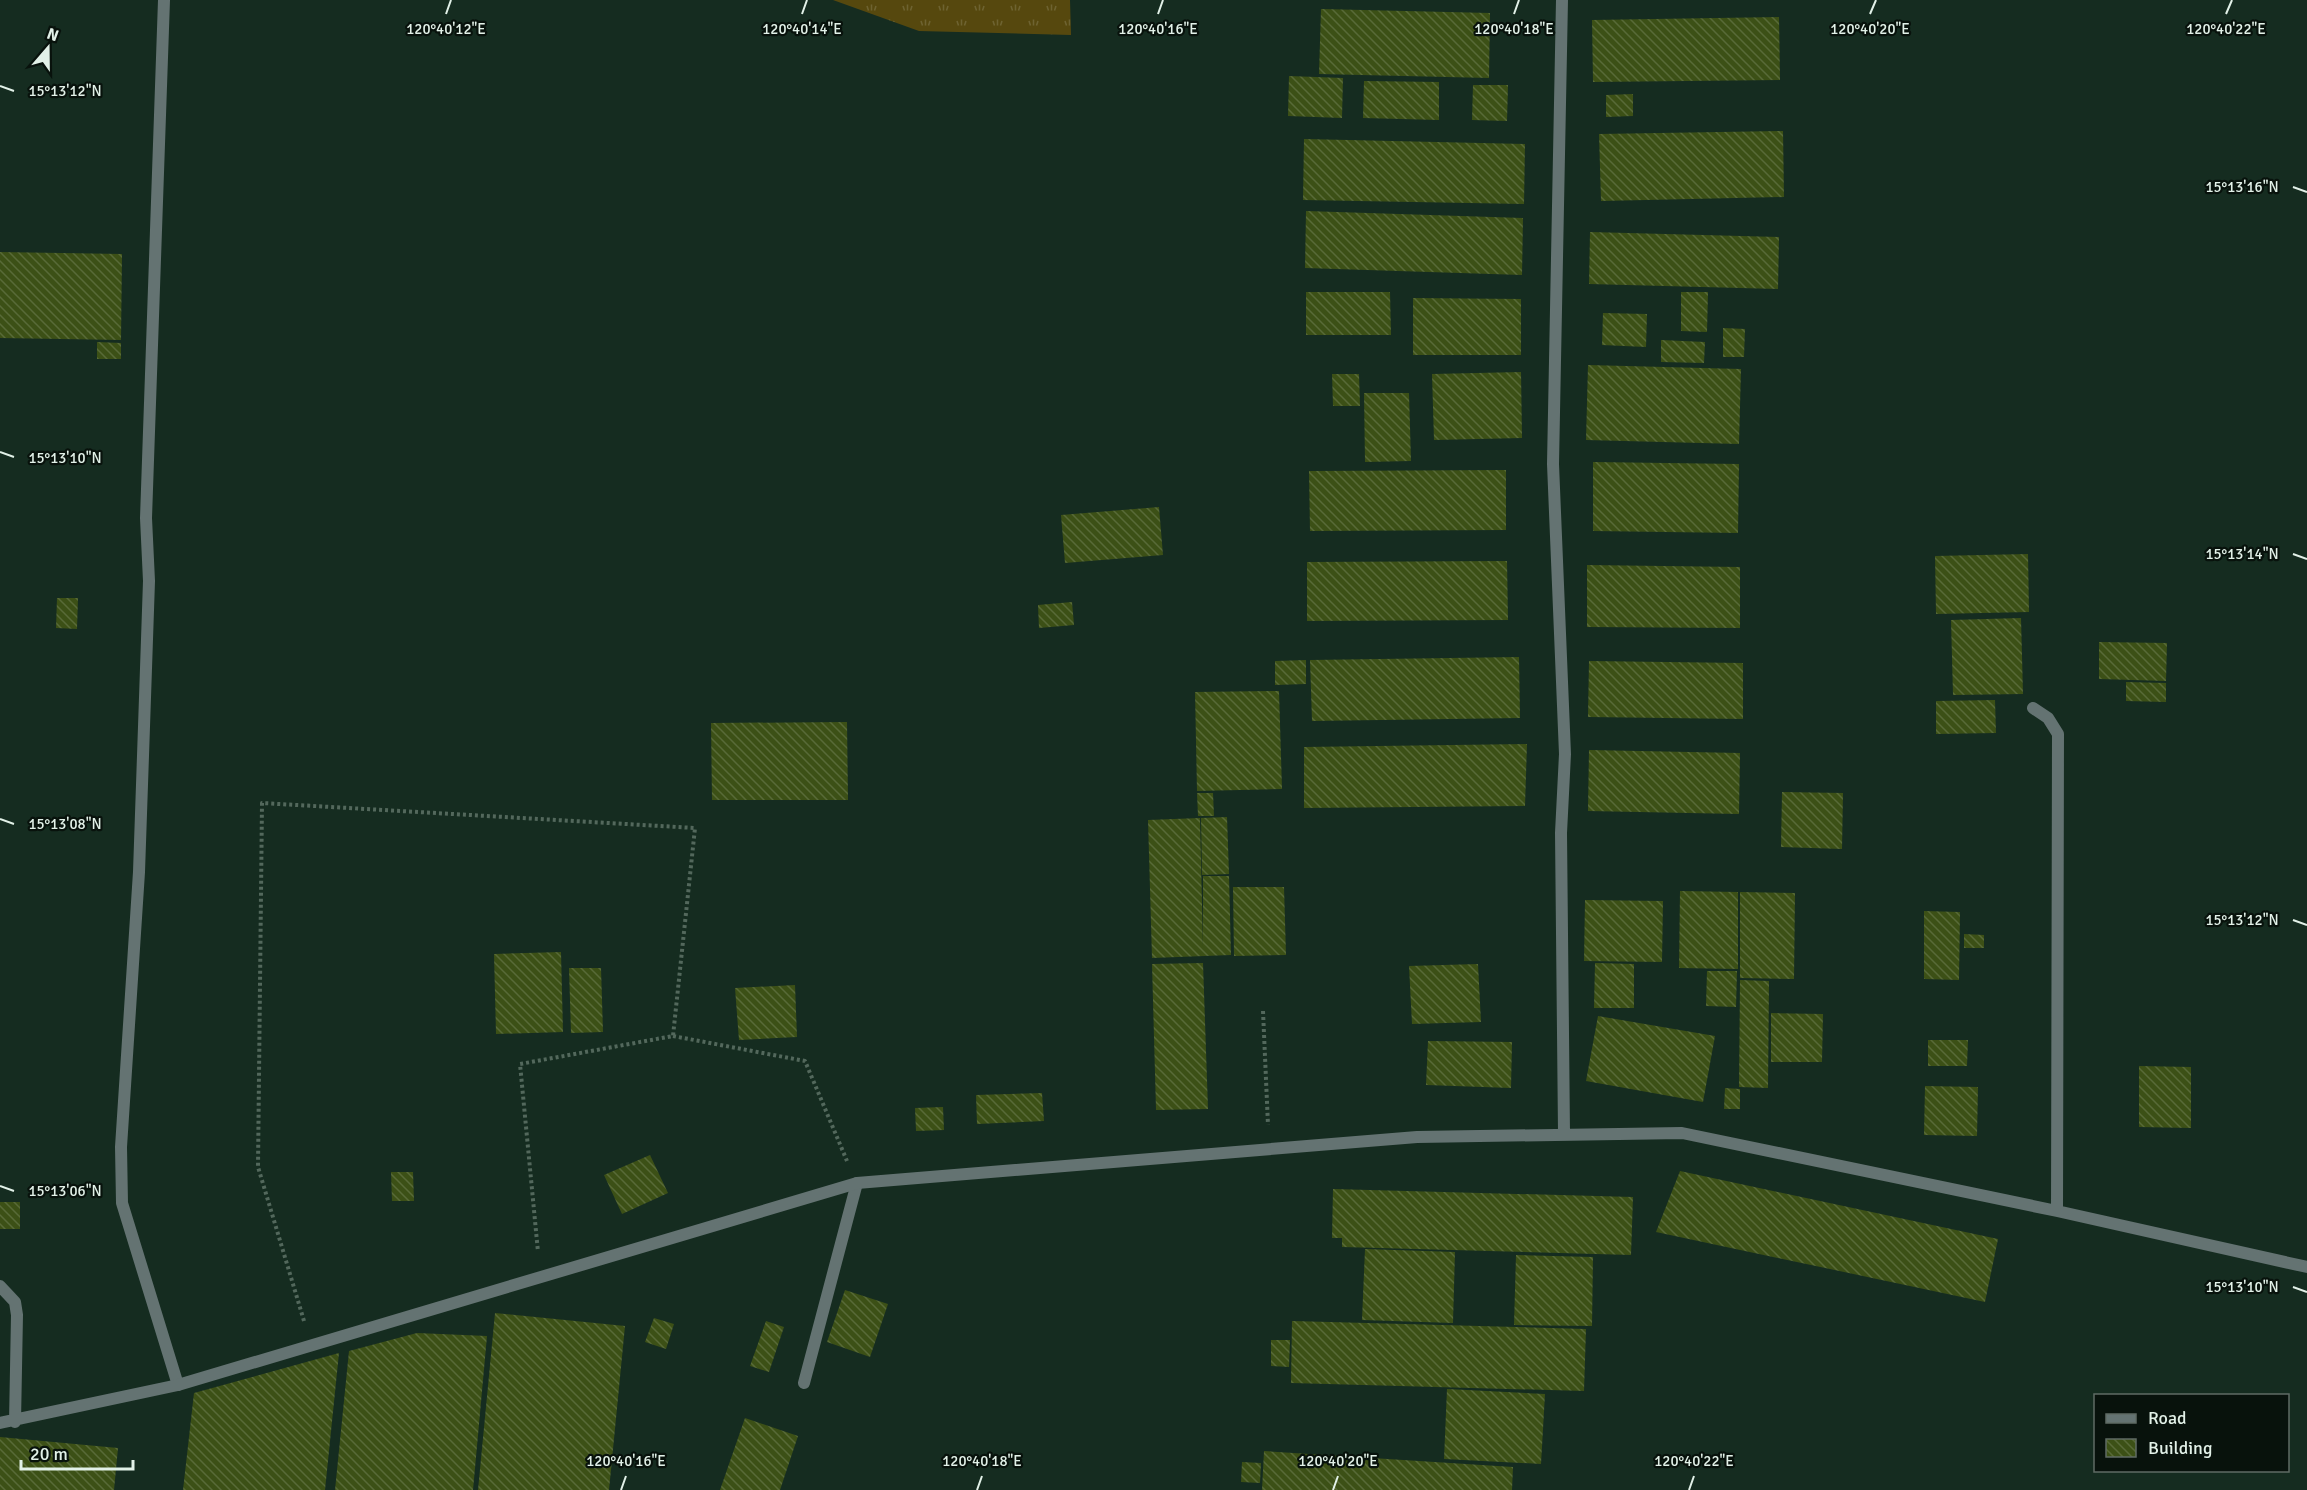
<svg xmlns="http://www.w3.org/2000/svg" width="2307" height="1490" font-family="Signika,sans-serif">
<defs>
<pattern id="grass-tufts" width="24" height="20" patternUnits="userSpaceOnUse" patternTransform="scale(1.5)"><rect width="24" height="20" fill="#56480e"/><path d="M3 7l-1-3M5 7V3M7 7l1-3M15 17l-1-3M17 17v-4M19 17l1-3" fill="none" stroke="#6e6331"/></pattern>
<pattern id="building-back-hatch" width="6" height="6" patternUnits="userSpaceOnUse" patternTransform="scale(1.5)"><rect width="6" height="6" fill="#3c5016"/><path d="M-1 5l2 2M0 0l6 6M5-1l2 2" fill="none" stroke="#586a38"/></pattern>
</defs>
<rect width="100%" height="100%" fill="#152c20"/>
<path fill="url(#grass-tufts)" d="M833,0h237l1,35 -152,-4z"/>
<path fill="url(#building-back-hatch)" d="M1321,9l169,4 -1,65 -170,-4z
M1779,17l1,63 -187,2 -1,-62z
M1289,76l54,2 -1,40 -54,-2z
M1364,81l75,1v38l-76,-2z
M1473,85h35l-1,36 -35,-1z
M1633,94v22l-27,1v-22z
M1783,131l1,66 -183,4 -2,-67z
M1304,139l221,5 -1,60 -221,-4z
M1306,211l217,7 -1,57 -217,-7z
M1590,232l189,5 -1,52 -189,-5z
M0,252l122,2 -1,86 -121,-2z
M1306,292h84l1,43h-85z
M1681,292h27l-1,40 -26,-1z
M1413,298l108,1v56h-108z
M1603,313l44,1 -1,33 -44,-2z
M1723,328l22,1 -1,28h-21z
M1661,340l44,2 -1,21 -43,-1z
M97,342l24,1v16h-24z
M1588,365l153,4 -2,75 -153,-4z
M1521,372l1,66 -88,2 -2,-66z
M1332,374h27l1,32h-27z
M1364,393h45l2,68 -46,1z
M1593,462l146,2 -1,69 -145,-2z
M1506,470v60l-196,1 -1,-60z
M1159,507l4,48 -98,8 -4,-48z
M2028,554l1,58 -93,2 -1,-58z
M1507,561l1,59 -201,1v-59z
M1587,565l153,2v61l-153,-1z
M57,598h21l-1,31 -21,-1z
M1072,602l2,23 -35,3 -1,-23z
M2021,618l2,76 -70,1 -2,-75z
M2099,642l68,1 -1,38 -67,-2z
M1519,657l1,61 -208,3 -2,-61z
M1306,660v24l-31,1v-24z
M1589,661l154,2v56l-155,-2z
M2126,682l40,1v19l-40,-1z
M1279,691l3,98 -85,2 -2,-99z
M1995,700l1,33 -60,1v-33z
M847,722l1,78h-136l-1,-77z
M1527,744l-2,62 -221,2v-61z
M1589,750l151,3 -1,61 -151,-3z
M1782,792l61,1 -1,56 -61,-2z
M1197,793h16l1,23h-16z
M1227,817l2,57 -27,1 -1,-57z
M1200,818l3,129v-71h26l2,79 -79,3 -4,-138z
M1233,887h51l2,68 -52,1z
M1680,891l58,1v77l-59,-1z
M1740,892l55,1 -1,86 -54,-1z
M1585,900l78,1 -1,61 -78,-1z
M1924,911l36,1 -1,68 -35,-1z
M1964,934l20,1v13h-20z
M561,952l2,80 -67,2 -2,-80z
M1203,963l5,146 -52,1 -4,-146z
M1595,963l39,1v44h-40z
M1478,964l3,58 -69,2 -3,-58z
M569,968h32l2,64 -32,1z
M1707,971h30l-1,36 -30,-1z
M1740,980l29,1 -1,107 -29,-1z
M795,985l2,52 -58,3 -4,-52z
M1771,1013l52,1 -1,48h-51z
M1598,1016l117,20 -12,66 -117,-21z
M1928,1040h40l-1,26h-39z
M1428,1041l84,1 -1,46 -85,-3z
M2139,1066l52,1v61l-52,-1z
M1925,1086l53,1 -1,49 -53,-1z
M1725,1088l15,1v20h-16z
M1042,1093l2,28 -67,3 -1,-29z
M943,1107l1,23 -28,1 -1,-23z
M650,1155l18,38 -46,21 -18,-39z
M1680,1171l318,68 -13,63 -329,-70z
M391,1172h22l1,29h-22z
M1333,1189l300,8 -2,58 -289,-8v-9h-10z
M0,1202h20v27h-20z
M1365,1249l90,3 -2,71 -91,-3z
M1516,1255l77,2 -1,69 -78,-1z
M845,1290l43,14 -18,53 -43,-15z
M495,1313l130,13 -16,164h-131z
M654,1318l20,6 -8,25 -21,-7z
M766,1321l18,6 -15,45 -19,-6z
M1292,1321l294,8 -2,62 -293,-8z
M417,1333l70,3 -14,154h-138l14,-139z
M1271,1340h19l-1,27 -18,-1z
M339,1353l-14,137h-142l11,-97z
M1447,1389l98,5 -4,70 -97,-5z
M745,1418l53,18 -18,54h-60z
M0,1437l118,11 -4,42h-114z
M1264,1451l249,16 -1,23h-250z
M1242,1462l19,1 -1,20 -19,-1z"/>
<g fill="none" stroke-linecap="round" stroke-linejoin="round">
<path stroke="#53685c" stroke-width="4" stroke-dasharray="3 3" stroke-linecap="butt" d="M1263,1011l5,114
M673,1036l132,25 42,100
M304,1321l-46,-154 4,-364 433,25 -22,208 -153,28 18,188"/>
<path stroke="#647372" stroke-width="12" d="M164,0l-18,518 3,63 -10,291 -18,275 1,56 56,182
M804,1383l53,-200"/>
<path stroke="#647372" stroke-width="12" d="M1562,0l-9,464 12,290 -4,79 3,300
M2033,708l15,10 10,16 -1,477
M0,1286l15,16 2,13 -2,107
M0,1423l178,-38 679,-202 560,-46 265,-4 375,78 250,56"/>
</g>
<path fill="none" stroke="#e2f1e8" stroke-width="2" d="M446,14l5,-14M802,14l5,-14M1158,14l5,-14M1514,14l5,-14M1870,14l6,-14M2226,14l6,-14M0,86l14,5M2293,187l14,5M0,452l14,5M2293,554l14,5M0,819l14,5M2293,920l14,5M0,1186l14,5M2293,1287l14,5M621,1490l5,-14M977,1490l5,-14M1333,1490l5,-14M1689,1490l5,-14"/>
<g font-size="15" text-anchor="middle" fill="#e2f1e8" stroke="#08120c" stroke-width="4.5" stroke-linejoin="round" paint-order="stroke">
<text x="446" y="34">120°40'12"E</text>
<text x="802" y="34">120°40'14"E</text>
<text x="1158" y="34">120°40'16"E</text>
<text x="1514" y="34">120°40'18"E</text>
<text x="1870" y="34">120°40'20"E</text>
<text x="2226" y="34">120°40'22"E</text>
<text x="65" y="96">15°13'12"N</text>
<text x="2242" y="192">15°13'16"N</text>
<text x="65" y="463">15°13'10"N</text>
<text x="2242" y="559">15°13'14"N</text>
<text x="65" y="829">15°13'08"N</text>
<text x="2242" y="925">15°13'12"N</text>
<text x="65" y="1196">15°13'06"N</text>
<text x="2242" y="1292">15°13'10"N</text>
<text x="626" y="1466">120°40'16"E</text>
<text x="982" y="1466">120°40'18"E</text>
<text x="1338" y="1466">120°40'20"E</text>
<text x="1694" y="1466">120°40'22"E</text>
</g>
<rect x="2094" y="1394" width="195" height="78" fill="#08120c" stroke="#5f6b64" stroke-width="1.5"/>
<rect x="2106" y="1414" width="30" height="9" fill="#647372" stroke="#5f6b64" stroke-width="1.5"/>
<text x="2148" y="1424" font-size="18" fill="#e2f1e8">Road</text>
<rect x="2106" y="1439" width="30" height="18" fill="url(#building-back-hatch)" stroke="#5f6b64" stroke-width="1.5"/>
<text x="2148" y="1454" font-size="18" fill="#e2f1e8">Building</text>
<g transform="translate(48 48) rotate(20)" stroke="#08120c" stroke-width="4.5" paint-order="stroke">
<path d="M0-4.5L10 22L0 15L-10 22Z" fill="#e2f1e8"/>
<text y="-9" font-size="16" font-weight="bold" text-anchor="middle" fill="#e2f1e8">N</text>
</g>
<path d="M21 1460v9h112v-9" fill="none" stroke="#e2f1e8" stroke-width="3"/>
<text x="30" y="1460" font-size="18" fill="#e2f1e8" stroke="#08120c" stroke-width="4.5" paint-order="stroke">20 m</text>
</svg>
